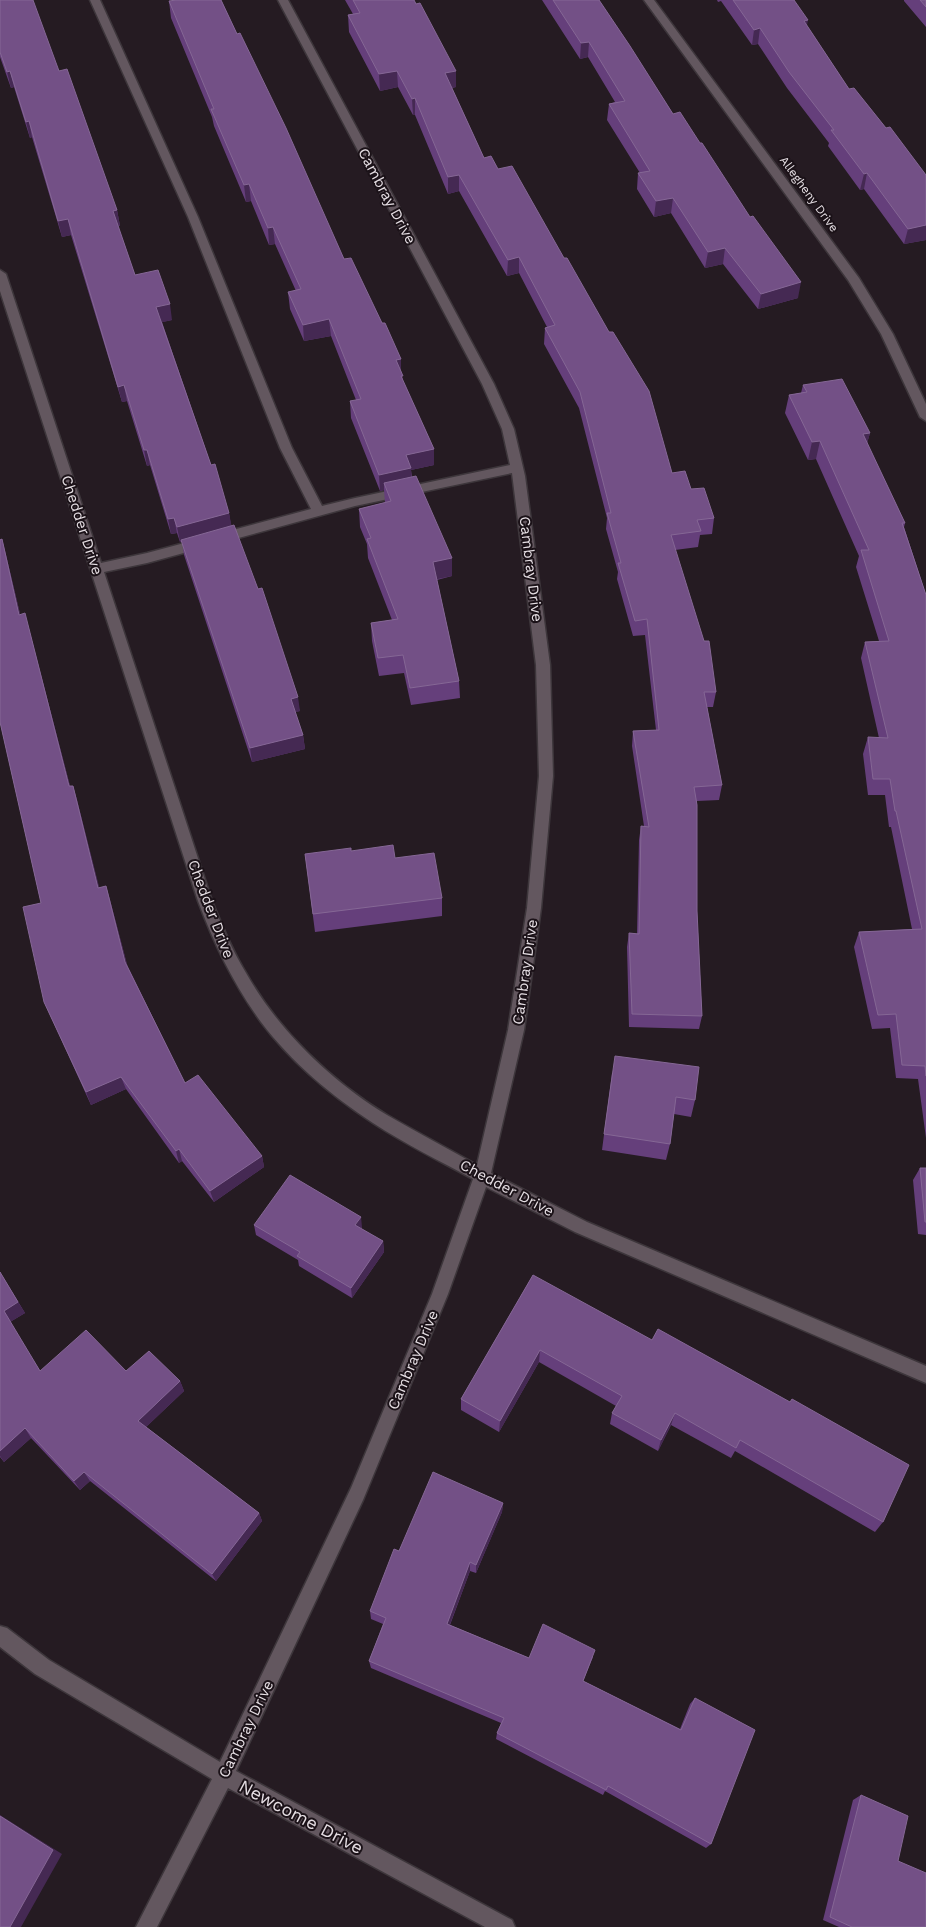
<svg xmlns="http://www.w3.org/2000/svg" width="926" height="1927" font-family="'Work Sans',sans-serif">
<rect width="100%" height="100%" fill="#251b22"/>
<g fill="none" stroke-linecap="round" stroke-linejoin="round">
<defs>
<path id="minor" d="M90,0h10l98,217 94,231 30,58 33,-8 155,-33 -8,-36 -20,-45 -204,-384h10l206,384 20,45 11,47 25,189 3,111 -12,132 -17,122 -33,143 96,49 339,144v17l-351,-151 -89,-45 -38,107 -85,206 -127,271 276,149 3,7h-30l-257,-139 -71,139h-21l76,-148 -177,-105 -35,-27v-21l7,2 42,32 171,102 131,-274 81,-194 41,-115c-33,-18 -68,-35 -100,-56 -41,-27 -82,-61 -112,-101 -27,-37 -47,-78 -63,-121l-198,-610v-21l6,4 95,289 46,-10 164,-44 -31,-61 -92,-231zM512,473l24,192 3,111 -12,132 -19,122 -31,135c-30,-17 -61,-33 -90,-50 -56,-34 -109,-85 -141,-142 -14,-23 -24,-47 -34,-72l-108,-329 43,-9 208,-57z
M644,0h10l205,278 34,56 33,70v17l-6,-4 -39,-83 -33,-54z"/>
</defs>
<use href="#minor" stroke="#3d363b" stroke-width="3"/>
<use href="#minor" fill="#63575f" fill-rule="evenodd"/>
</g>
<path fill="#653f7b" d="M0,0l59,71 58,139 3,16h-2l17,49 37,45 -10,2 49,143 18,48 2,13 69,185 -5,1 8,23 2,14 -53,13 -68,-207 -2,-13h-2l-3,-9 -6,1 -21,-69 -3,1 -20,-65 -5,1 -51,-167 -9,2 -30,-100 -2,1 -16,-51 -3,1 -11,-31z
M172,0h49l123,259 38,64 19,36v12l2,10 31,68v16l-23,5 1,7 40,99 -15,4 22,101 1,17 -49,7 -7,-32 -25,3 -7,-35 -1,-18 21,-3 -24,-62 -1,-14 -7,-17 -1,-18 26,-6 -1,-13 -4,1 -29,-73 -1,-17 6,-1 -25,-64 -27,5 -14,-32 -2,-17 8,-1 -21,-47 -6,1 -18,-44 -5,1 -32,-76 -2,-9 -41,-99 -2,-17h4z
M345,0h69l42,87 -4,1 32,70 188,315 19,16 23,29 -2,16 -12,1 -2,12 -23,3 41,142 -3,15h-6l15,78 -3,15 -22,1v110l5,105 -3,13 -70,-2 -2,-80 2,-14 8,1 2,-94 2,-14h3l-12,-80 1,-15 23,-1 -11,-95 -12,1 -16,-57 1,-7 -12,-43 1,-11 -28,-110 -35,-64 1,-16 2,-1 -28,-54 -12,3 -48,-85 -11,3 -33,-79h-2l-15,-28 -18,4 -31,-59 -1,-17 5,-1z
M542,0h57l74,114 125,184 -40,11 -35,-45 -18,4 -34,-55 -17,4 -17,-28 1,-16h2l-33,-53 2,-16 6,-2 -27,-45 -8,2z
M717,0h77l13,26 42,63 37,39 40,47v65l-22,4 -40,-55 -4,1 -32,-44 1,-3 -42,-55 -29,-44 -6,1 -31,-44 -3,1z
M904,0h22v27l-22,-26z
M803,385l67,48 -3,10 38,80 -1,4 22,68v543l-8,-59 -22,-1 -6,-50 -18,1 -18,-82 5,-15 53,-3 -21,-102h-2l-4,-32h-17l-5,-41 5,-17 11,1 -18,-80 4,-16 14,-1 -23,-74 3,-11 -43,-97 -8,1 -23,-47 4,-18 12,-2z
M0,539h2l4,16 14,59 9,15 41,157h3l4,14 22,88 7,-2 4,14 17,65 58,118 77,73 2,11 -50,35 -32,-41 -3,2 -53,-74 -35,16 -47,-103 -3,-99 -41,-181z
M351,851l91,47v18l-127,16 -10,-78z
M612,1073l83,27 -4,17 -17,-3 -4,30 -4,16 -64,-10z
M920,1168h6v67l-8,-1 -5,-54z
M254,1225l108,2 -1,2 22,12 1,11 -32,46 -53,-32 -1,-6 -42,-25z
M0,1272l25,41 -15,9 30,49h86l54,10 4,10 -38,36 113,86 3,8 -46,60 -126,-100 -10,9 -49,-52 -27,24 -4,-5z
M533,1275l350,247 -8,10 -140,-81 -4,7 -60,-33 -13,26 -48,-27 2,-11 4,-7 -77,-44 -40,70 -38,-22v-11z
M503,1503l-1,9 -26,61 -6,-2 -20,54 79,33 64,-1 -10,24 97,48 10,-25 5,-6 16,146 -5,4 -101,-57 -2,4 -107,-56 1,-6 4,-10 -130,-55 -2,-7 14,-37 -12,-5 -1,-8 29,-60z
M861,1795l37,66 28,66h-87l-16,-7 30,-120z"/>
<path fill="#452953" d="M808,20l-3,16 -1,-15z
M760,28l-2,16 -6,1 2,-15z
M589,42l-1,15 -8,2 1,-16z
M10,71l4,16 -3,1 -4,-16z
M397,71l1,16 -18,4 -1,-17z
M456,71v16l-11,2v-16z
M415,98v17h-2l-1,-16z
M29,121l3,16 -2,1 -4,-16z
M867,173l-3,16 -4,1 4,-16z
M459,175v16l-11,3v-17z
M249,184l2,17 -5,1 -2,-17z
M673,198l-2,15 -17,4 2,-16z
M117,210l3,16h-4l-3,-15z
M68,219l3,16 -9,2 -4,-16z
M926,225v15l-22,4 4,-15z
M273,227l2,17 -6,1 -1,-17z
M725,248l-2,16 -18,4 3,-16z
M519,257v16l-12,3 1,-16z
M801,282l-3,16 -40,11 3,-15z
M170,304l2,16 -13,3 -3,-16z
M329,319l2,17 -27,5 -1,-16z
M401,359v16l-5,-15z
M124,385l3,16 -5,1 -4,-15z
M870,433l-5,18 -2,-17z
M820,441l-4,18 -8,1 4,-18z
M434,449v16l-23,5 1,14 -28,-1v7l-4,1 -1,-16 27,-20z
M144,450h3l3,15 -3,1z
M229,513l3,15 -52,14 -3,-15z
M174,518l3,15 -6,1 -3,-15z
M2,539l4,16 18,75 -5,-15z
M452,558v18l-19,4v-18z
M25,613l4,16 45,172 -5,-15z
M298,697l2,14 -7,2 -2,-14z
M303,735l2,14 -53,13 -2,-14z
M73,786l4,14 26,102 -5,-14z
M106,886l4,14 20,75 -5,-13z
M121,1077l5,12 -35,16 -5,-13z
M179,1149l3,12 -3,2 -3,-12z
M262,1156l2,11 -50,35 -4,-11z
M361,1217l1,10 -6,9 -1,-11z
M383,1241l1,11 -32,46 -1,-10z
M18,1302l7,11 -15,9 -6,-11z
M540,1350l-1,12 -40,70 1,-11z
M180,1381l4,10 -41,39 -5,-9z
M675,1413l-4,12 -13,26 3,-11z
M25,1428l6,10 -27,24 -4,-6v-5z
M84,1472l6,9 -10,9 -6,-9z
M503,1503l-1,9 -26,61v-8z
M259,1513l3,8 -46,60 -4,-7z
M470,1562v9l-23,61v-8z
M0,1815l62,39 -41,73h-11z"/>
<path fill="#735086" stroke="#856795" d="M0,0h33l26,71 8,-2 50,141 -4,1 22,64 23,-5 12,34 -14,3 55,158 4,-1 14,49 -52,14 -3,-9 -6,1 -21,-69h-3l-20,-65 -6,2 -50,-168 -10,2 -29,-100 -3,1 -16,-51 -3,1 -7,-20z
M176,0h45l16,34 3,-1 46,95 58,131 7,-1 31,65h3l16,36 -5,1 7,16h-2l33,73 -28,6 5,13 -32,7 -29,-74 11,-2 -32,-80 -26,6 -15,-33 13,-3 -28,-62 -5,1 -19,-44 -5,1 -33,-76h3l-45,-108z
M353,0h61l2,4 4,-1 36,68 -11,2 39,85 7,-2 7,13 14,-3 52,92h3l42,74h4l36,59 23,82 13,-2 6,18 13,-1 10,30 -17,2 4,11 -30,4 33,106h5l7,51h-12l18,93 -28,2 3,18v106l5,105 -70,-2 -3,-81 10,1 2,-108 8,1 -16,-96 26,-1 -12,-111 -12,2 -17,-58h3l-14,-50h4l-31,-121 -35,-64 10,-3 -36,-68 -11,3 -49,-85 -11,2 -33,-79 -3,1 -15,-28 -18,3 -31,-59 12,-2z
M553,0h46l31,46 43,68 7,-2 20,31h2l48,74 3,-1 48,66 -40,12 -36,-46 -17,4 -35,-54 -17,3 -18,-28 12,-2 -41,-67 16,-3 -36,-59 -8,1z
M733,0h61l14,20 -4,1 45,68 5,-1 32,40 4,-1 36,48v50l-18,4 -41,-56 -3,1 -33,-44h3l-45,-58 -29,-44 -6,2z
M920,0h6v7z
M842,379l28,54 -7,1 42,89h-3l24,72v481l-1,-10 -23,-1 -6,-51 -18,1 -19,-83 63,-3 -26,-118h-1l-5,-32h-17l-5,-42 20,1 -23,-96 24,-1 -28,-91h8l-49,-109 -8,1 -23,-47 18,-3 -4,-7z
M416,476l36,82 -19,4 26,119 -49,7 -7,-33 -25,3 -7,-35 27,-4 -31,-80 4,-1 -12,-29 32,-8 -7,-18z
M234,525l24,64 4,-1 36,109 -7,2 12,36 -53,13 -69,-208z
M2,539l17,76 6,-2 44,173h4l25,102 8,-2 19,76 60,121 13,-8 64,81 -52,35 -31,-42 -3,2 -55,-74 -35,15 -42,-90 -21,-95 18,-4 -41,-181v-182z
M393,845l2,13 39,-5 8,45 -129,16 -8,-60 46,-6v3z
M615,1056l84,11 -4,33 -19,-3 -6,47 -66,-10z
M920,1168h6v54h-1z
M290,1175l71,42 -6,8 28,16 -32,47 -54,-32 3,-4 -46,-27z
M0,1272l18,30 -14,9 36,60 46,-41 40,41 23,-20 31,30 -42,40 121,92 -47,61 -128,-102 -10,9 -49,-53 -25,23z
M533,1275l119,65 6,-11 132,73 2,-3 117,66 -26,57 -143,-82 -4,8 -61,-35 -14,27 -49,-27 10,-17 -82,-46 -40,71 -39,-22z
M433,1472l70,31 -27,62 -6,-3 -23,62 82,34 14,-34 52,26 -12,31 98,49 14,-32 60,32 -44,114 -103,-58 -2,4 -109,-57 7,-15 -135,-57 17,-43 -16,-7 24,-62 5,2z
M861,1795l47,21 -10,45 28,12v54h-74l-22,-10z
M0,1816l53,34 -43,77h-10z"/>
<g text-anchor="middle" stroke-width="4" stroke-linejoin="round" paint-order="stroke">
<g font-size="12" fill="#e6dfe4" stroke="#1b1218">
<text transform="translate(809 194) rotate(54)" y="4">Allegheny Drive</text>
</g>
<g font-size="15" fill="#e6dfe4" stroke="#1b1218">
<text transform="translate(387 196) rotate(62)" y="5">Cambray Drive</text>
<text transform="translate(82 525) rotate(72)" y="5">Chedder Drive</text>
<text transform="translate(531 569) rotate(83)" y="5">Cambray Drive</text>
<text transform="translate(211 909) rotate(69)" y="5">Chedder Drive</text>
<text transform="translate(525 972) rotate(-82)" y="5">Cambray Drive</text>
<text transform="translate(507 1188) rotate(28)" y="5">Chedder Drive</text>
<text transform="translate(413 1360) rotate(-67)" y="5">Cambray Drive</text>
<text transform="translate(246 1729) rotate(-64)" y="5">Cambray Drive</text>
</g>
<g font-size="18" fill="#e6dfe4" stroke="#1b1218">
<text transform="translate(301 1817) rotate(28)" y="6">Newcome Drive</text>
</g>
</g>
</svg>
